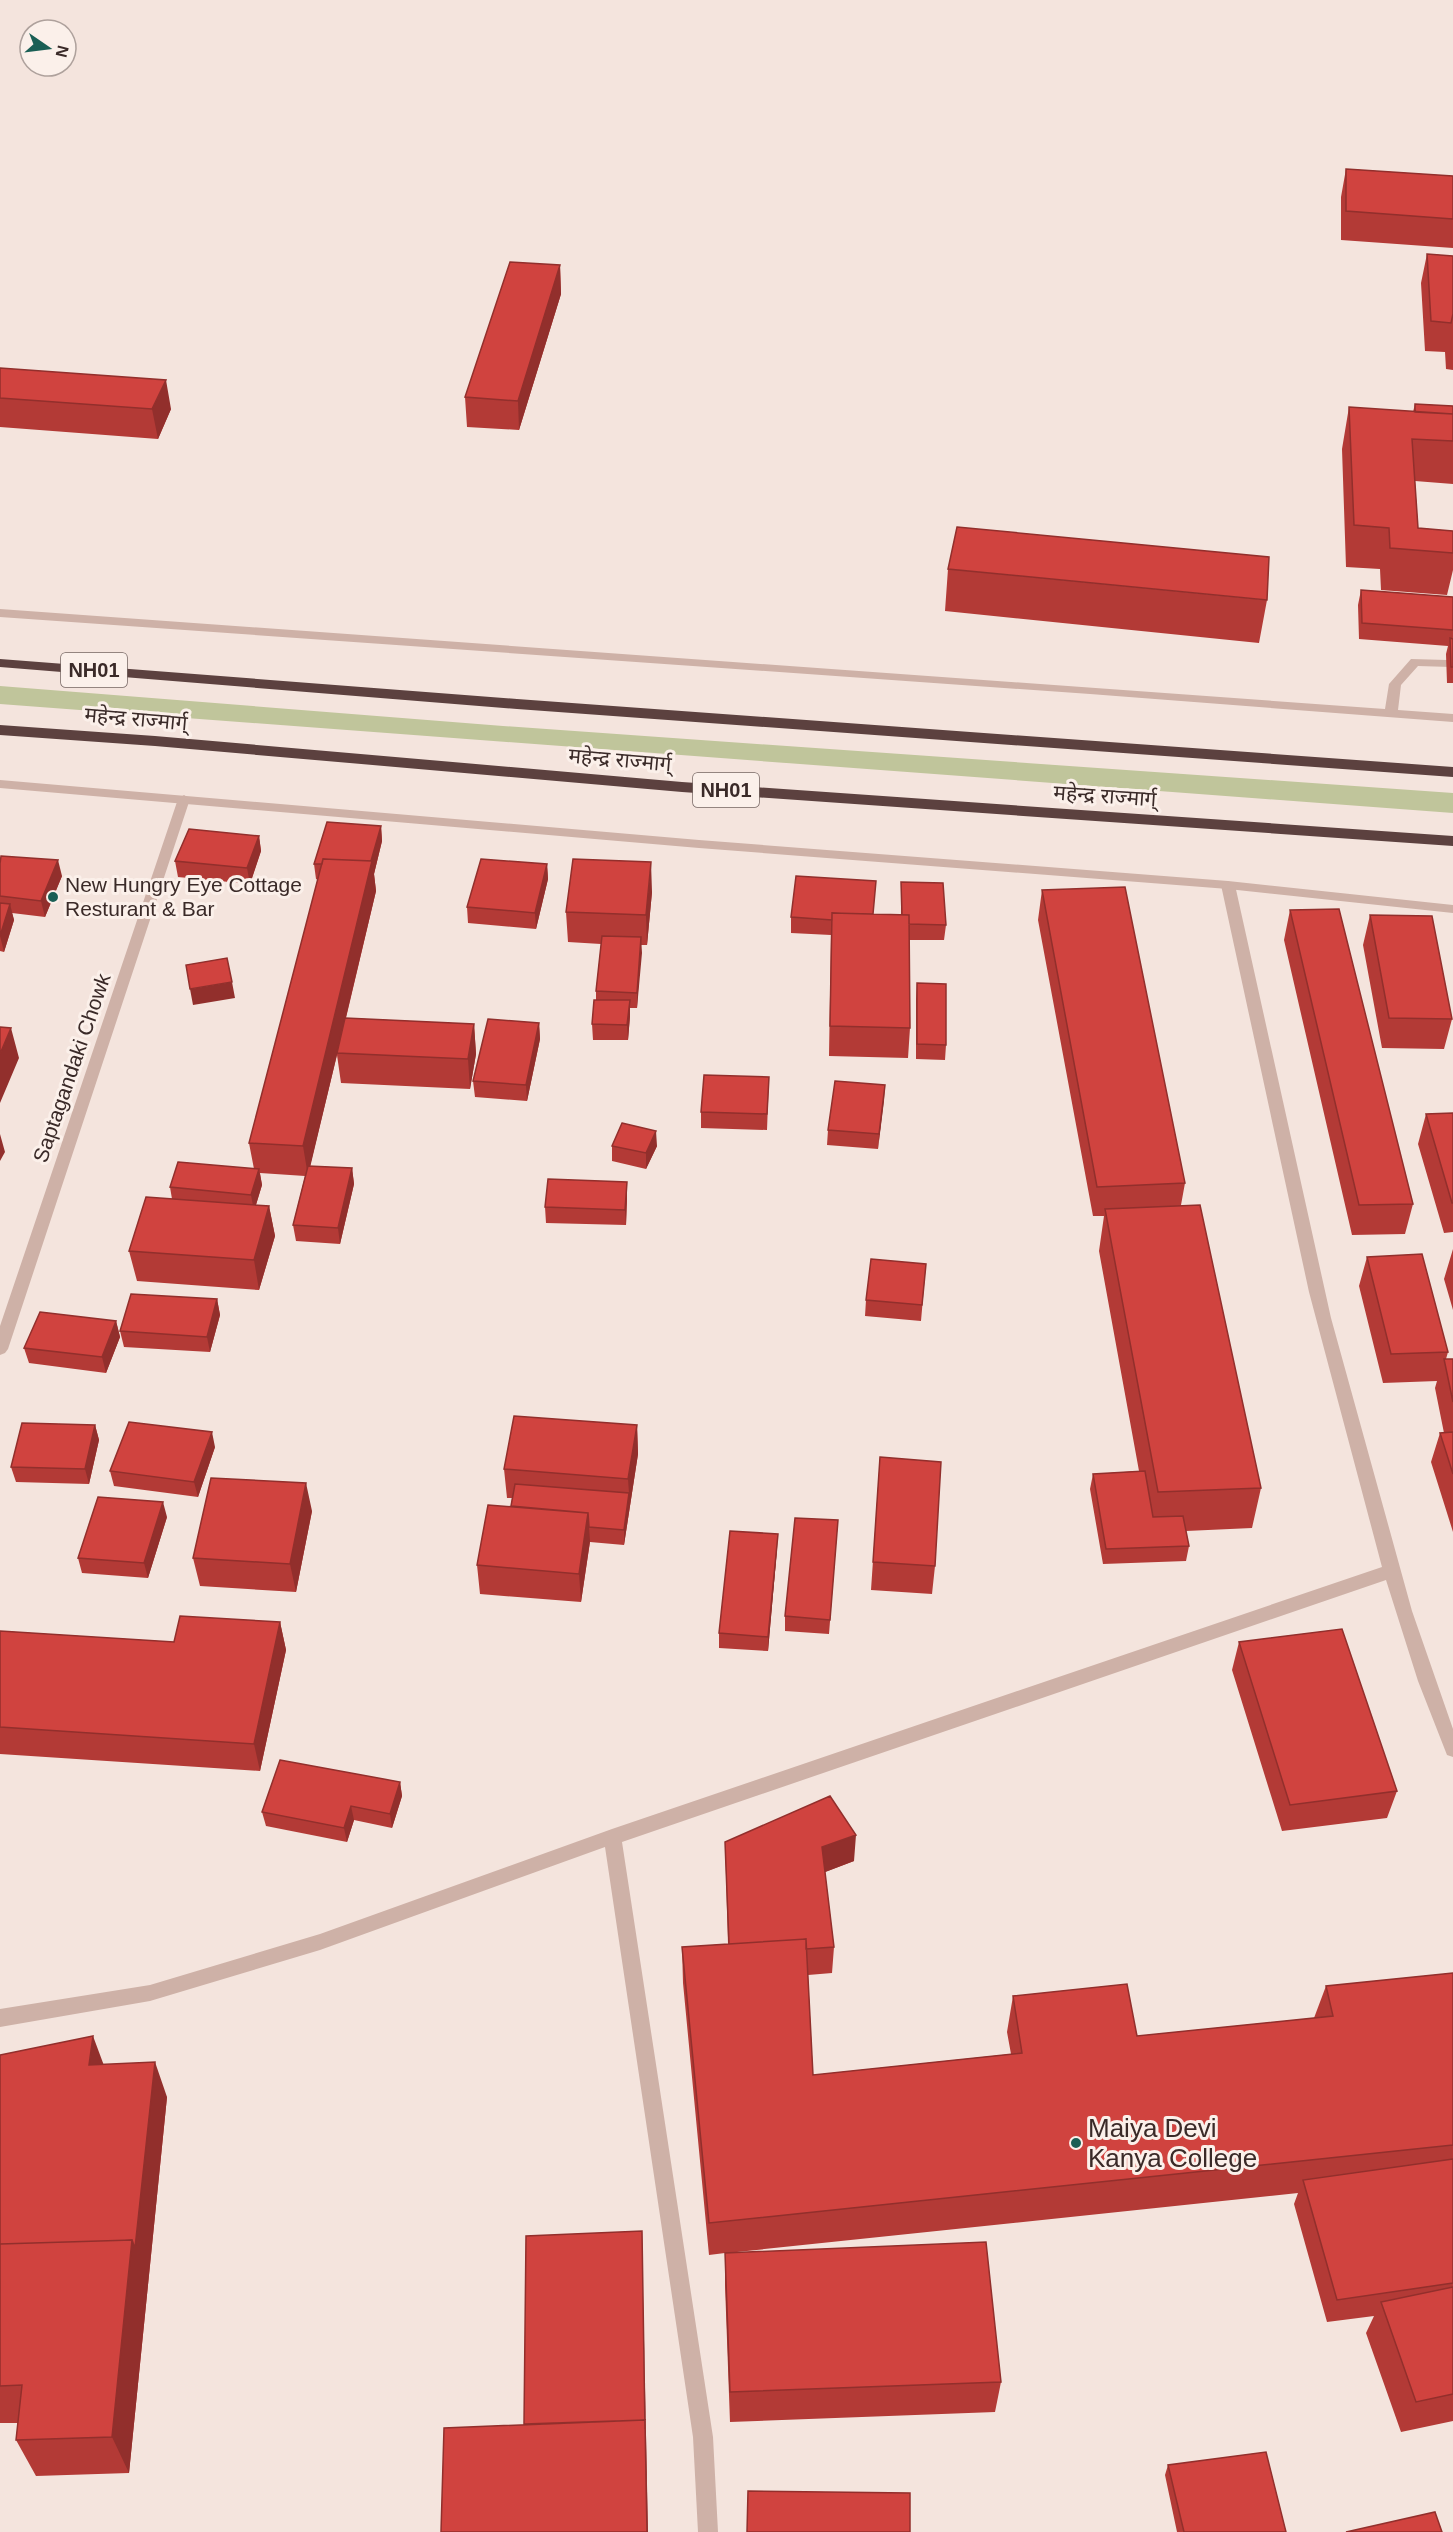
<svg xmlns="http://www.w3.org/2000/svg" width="1453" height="2532" font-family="Arial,'Noto Sans Devanagari',sans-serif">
<rect width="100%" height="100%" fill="#f4e4dd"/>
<path fill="#c0c59b" d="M0,686l503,40 950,67v20l-1453,-109z"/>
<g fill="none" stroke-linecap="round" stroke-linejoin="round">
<path fill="#ceb1a7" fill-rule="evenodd" d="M0,609l1385,100 4,-25 22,-25 36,1 4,1v6l-33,-1 -17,19 -3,25 55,4v8l-363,-28 -1090,-77z
M0,780l699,60 529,41 225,24v8l-225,-24 -529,-41 -699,-60z"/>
<path fill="#ceb1a7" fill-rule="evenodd" d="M184,795l6,4 -182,550 -3,4 -5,2v-29l178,-527z
M1228,881l7,4 96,433 81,293 41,118v28l-6,-2 -29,-74 -32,-101 -764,262 91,595 5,95h-20l-5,-95 -88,-590 -285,103 -170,51 -150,26v-18l150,-24 170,-51 292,-105 770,-262 -73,-275 -88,-407z"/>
<path fill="#5c413f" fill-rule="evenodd" d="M0,659l517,40 936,68v10l-936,-68 -517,-42z
M0,725l155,11 527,46 771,54v10l-771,-54 -527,-46 -155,-11z"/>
</g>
<path fill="#b33a36" d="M1346,169l107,7v72l-112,-8v-43z
M1427,254l26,2v114l-7,-1 -1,-17 -20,-1 -4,-68z
M560,265l1,29 -42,136 -52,-3 -2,-30z
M0,368l171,41 -13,30 -158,-12z
M1415,404l38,2v78l-38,-3 3,47 35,3v39l-6,25 -66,-5 -1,-21 -34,-2 -4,-118 7,-42 64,5z
M948,569l319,31 -8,43 -314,-32z
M1361,590l92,7v86h-6l-1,-29 2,-8 -89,-7 -1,-34z
M381,826l1,15 -8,33 2,17 -30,127 128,6 2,30 -6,35 -129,-6 -4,-28 -27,111 42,2 2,16 -14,60 -44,-3 -3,-16 12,-49 -45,-3 2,12 -6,20 13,1 6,30 -16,54 -122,-9 -8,-30 43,-52 -2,-12 84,-18 -5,-26 69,-263 -2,-1 -2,-15z
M259,836l2,15 -11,33 -72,-7 -3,-16z
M0,864l62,12 -17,41 -33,-4 2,7 -10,32 -4,-1z
M547,864l1,15 -12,50 -68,-6 -1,-16z
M901,882l45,43 -2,15h-35l1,88 -2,30 -79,-2 2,-121 -40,-2v-16l83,-3h27z
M1042,890l143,293 -4,22 80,283 -9,40 -66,3 3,15 -3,15 -83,3 -13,-75 3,-15 46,-3 -40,-220 5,-35h-11l-55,-296z
M652,892l-5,53h-6l-4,63h-7v8l-2,24h-35l-1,-16 4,-24v-9l5,-47 -33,-2 -2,-30z
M1290,910l123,294 -8,30 -53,1 -68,-295z
M1370,915l82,104 -8,30 -62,-1 -19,-103z
M917,983l29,62 -1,15 -29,-1v-60z
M539,1023l1,16 -13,62 -52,-4 -2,-16z
M769,1077l-2,53 -66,-2v-16z
M885,1085l-7,64 -51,-4 1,-15z
M1453,1113v119l-9,1 -26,-89 8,-30z
M612,1146h45l-11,23 -34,-8z
M627,1182v15l-1,28 -80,-2 -1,-16z
M1453,1249v61l-9,-31z
M1367,1257l81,95 -2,7h7v173l-22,-70 9,-29h4l-9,-45 2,-7 -54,2 -24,-97z
M926,1264l-5,57 -56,-5 1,-16z
M217,1299l3,16 -10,37 -86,-5 -4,-16z
M116,1321l4,16 -14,36 -77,-10 -5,-15z
M95,1425l4,15 -10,44 -73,-2 -5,-15z
M637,1425l1,29 -14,91 -34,-3 -9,60 -101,-8 -3,-29 34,-59 1,-8h-5l-3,-29z
M215,1447l-17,50 -84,-11 -4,-15z
M880,1457l55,109 -3,28 -61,-4z
M312,1511l-16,81 -96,-6 -7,-28z
M167,1517l-19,61 -66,-5 -4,-15z
M838,1520l-9,114 -44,-3v-15z
M777,1549l-9,102 -49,-3v-15z
M280,1622l6,28 -26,121 -260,-17v-123l174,11z
M1239,1642l158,149 -10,27 -105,13 -50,-161z
M400,1782l2,14 -10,32 -38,-8 -7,22 -81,-16 -4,-14z
M725,1842l129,19 -29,11 9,75 -2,26 -24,2 5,100 198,-21 -4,-22 6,-36 124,40 177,-18 12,-32 127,-13v448l-52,11 -35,-99 8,-17 -47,6 -33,-118 4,-11 -561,59 264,130 -6,30 -265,10 -5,-137v-32l-16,2 -26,-272 -1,-36 46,-3z
M0,2055l104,9 63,33 -38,376 -93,3 -20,-36 2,-17h-18z
M1168,2465l118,67h-109l-12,-57z"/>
<path fill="#922f2c" d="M560,265l1,29 -42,136 -1,-29z
M166,380l5,29 -13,30 -6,-30z
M381,826l1,15 -8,33 2,17 -68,285 -5,-30 66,-278z
M259,836l2,15 -11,33 -3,-16z
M58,860l4,16 -17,41 -4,-16z
M651,862l1,30 -5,53 -1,-30z
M547,864l1,15 -12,50 -1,-16z
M10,904l4,16 -10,32 -4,-16z
M641,937l1,16 -5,55v-15z
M232,982l3,16 -42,7 -3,-16z
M630,1000v16l-2,24 -1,-15z
M539,1023l1,16 -13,62 -1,-16z
M474,1024l2,30 -6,35 -2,-30z
M11,1028l8,30 -19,45v-49z
M885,1085l-1,16 -6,48 1,-15z
M656,1131l1,15 -11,23v-16z
M0,1134l5,18 -5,9z
M352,1168l2,16 -14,60 -2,-16z
M259,1169l3,16 -8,26 -3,-16z
M627,1182v15l-1,28 -1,-15z
M269,1206l6,30 -16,54 -5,-30z
M217,1299l3,16 -10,37 -3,-15z
M116,1321l4,16 -14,36 -4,-16z
M95,1425l4,15 -10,44 -4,-15z
M637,1425l1,29 -14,91v-15l5,-37 -1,-14z
M212,1432l3,15 -17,50 -4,-15z
M306,1483l6,28 -16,81 -6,-28z
M163,1502l4,15 -19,61 -4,-15z
M588,1513l2,28 -9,61 -2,-28z
M778,1534l-1,15 -9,102v-14z
M280,1622l6,28 -26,121 -6,-27z
M400,1782l2,14 -10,32 -2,-14z
M351,1806l3,14 -7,22 -3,-14z
M856,1835l-2,26 -34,13 2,-27z
M93,2036l13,35 -17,-6z
M155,2062l12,35 -38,376 -17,-36 20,-197z
M642,2231v12l6,289h-1z"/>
<path fill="#d0433f" stroke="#922f2c" stroke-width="1.5" d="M1346,169l107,7v43l-107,-8z
M1427,254l26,2v58l-2,9 -20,-2z
M510,262l50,3 -42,136 -53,-4z
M0,368l166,12 -14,29 -152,-11z
M1415,404l38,2v8l-38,-2z
M1349,407l104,7v27l-41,-2 6,89 35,3v22l-63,-5 -1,-20 -35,-3z
M957,527l312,30 -2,43 -319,-31z
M1361,590l92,7v33l-91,-7z
M1450,638l3,1v28h-2z
M327,822l54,4 -10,35 -48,-2 -1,5h-8z
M189,829l70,7 -12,32 -72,-7z
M1,856l57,4 -17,41 -41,-5v-32z
M323,859l49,2 -69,285 -54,-3z
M481,859l66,5 -12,49 -68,-6z
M573,859l78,3 -5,53 -80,-3z
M796,876l80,5 -3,33 -41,-1v7l-41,-3z
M901,882l42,1 3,42 -37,-1v-9h-7z
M1125,887l60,296 -88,4 -55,-297z
M0,903l10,1 -10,32z
M1339,909l74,295 -54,1 -69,-295z
M832,913l77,2 1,113 -80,-2z
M1370,915l62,1 20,103 -63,-1z
M602,936l39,1 -4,56 -41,-2z
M227,958l5,24 -42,7 -4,-24z
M917,983l29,1v61l-29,-1z
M594,1000h36l-3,25 -35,-1z
M345,1018l129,6 -6,35 -131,-6z
M488,1019l51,4 -13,62 -53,-4z
M0,1027l11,1 -11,26z
M704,1075l65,2 -2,37 -66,-2z
M835,1081l50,4 -6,49 -51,-4z
M1453,1113v90h-1l-26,-89z
M622,1123l34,8 -10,22 -34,-7z
M178,1162l81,7 -8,26 -81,-8z
M308,1166l44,2 -14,60 -45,-3z
M548,1179l79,3 -2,28 -80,-3z
M146,1197l123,9 -15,54 -125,-9z
M1200,1205l61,283 -103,4 -53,-283z
M1422,1254l26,98 -57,2 -24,-97z
M871,1259l55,5 -4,41 -56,-5z
M131,1294l86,5 -10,38 -87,-6z
M40,1312l76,9 -14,36 -78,-9z
M1444,1359h9v43z
M514,1416l123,9 -9,54 -124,-10z
M129,1422l83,10 -18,50 -84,-11z
M22,1423l73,2 -10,44 -74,-2z
M1453,1432v42l-13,-41z
M880,1457l61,5 -6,104 -62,-4z
M1145,1471l8,46 30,-1 6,30 -83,3 -13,-75z
M211,1478l95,5 -16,81 -97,-6z
M515,1484l114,9 -5,37 -35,-3 -1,-14 -77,-7z
M98,1497l65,5 -19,61 -66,-5z
M488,1505l100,8 -9,61 -102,-9z
M795,1518l43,2 -8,100 -45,-4z
M730,1531l48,3 -10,103 -49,-4z
M180,1616l100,6 -26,122 -254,-17v-96l174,11z
M1342,1629l55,162 -107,14 -51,-163z
M280,1760l120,22 -10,32 -39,-8 -7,22 -82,-16z
M830,1796l26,39 -34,12 12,100 -28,2v-10l-77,5 -4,-102z
M806,1939l7,136 209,-22 -9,-57 114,-12 10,52 196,-20 -7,-30 127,-13v172l-744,78 -27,-276z
M93,2036l-4,29 66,-3 -20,186 -3,-8 -132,4v-189z
M1453,2159v124l-116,17 -34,-120z
M642,2231l3,198v-9l-121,4 2,-188z
M132,2240l-20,197 -96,3 6,-55 -22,1v-142z
M986,2242l15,140 -271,10 -5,-139z
M1453,2287v107l-37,8 -35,-100z
M645,2420l2,112h-206l3,-104z
M1266,2452l20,80h-102l-16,-67z
M748,2491l162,2v39h-163z
M1435,2512l7,20h-96z"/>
<g fill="#1a5f55" stroke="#fbf0ea" stroke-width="2">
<circle cx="53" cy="897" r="6"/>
<circle cx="1076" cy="2143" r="6"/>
</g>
<g text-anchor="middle" stroke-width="6" stroke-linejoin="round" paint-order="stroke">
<g fill="#fbf0ea" stroke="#746562" stroke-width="1.5">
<rect x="61" y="653" width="66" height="34" rx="4.5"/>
<rect x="693" y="773" width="66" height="34" rx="4.5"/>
</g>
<g font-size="20" font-weight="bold" fill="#3a2a28">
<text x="94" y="677">NH01</text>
<text x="726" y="797">NH01</text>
</g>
<g font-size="21" fill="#3a2a28" stroke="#fbf0ea">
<text transform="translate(136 719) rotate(5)" y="7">महेन्द्र राज्मार्ग्</text>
<text transform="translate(620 760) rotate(5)" y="7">महेन्द्र राज्मार्ग्</text>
<text transform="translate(1105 796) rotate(4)" y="7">महेन्द्र राज्मार्ग्</text>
<text transform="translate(72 1068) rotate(-71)" y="7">Saptagandaki Chowk</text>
</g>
<g font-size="21" fill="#3a2a28" stroke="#fbf0ea" text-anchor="start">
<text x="65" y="892">New Hungry Eye Cottage<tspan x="65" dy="24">Resturant &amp; Bar</tspan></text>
</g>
<g font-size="26" fill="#3a2a28" stroke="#fbf0ea" text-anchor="start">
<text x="1088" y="2137">Maiya Devi<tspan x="1088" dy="30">Kanya College</tspan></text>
</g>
</g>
<g transform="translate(48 48) rotate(104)"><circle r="28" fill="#fbf0ea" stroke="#aea19c" stroke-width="1.5"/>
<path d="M0-4.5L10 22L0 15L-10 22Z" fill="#1a5f55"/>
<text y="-9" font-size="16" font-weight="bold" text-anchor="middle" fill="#3a2a28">N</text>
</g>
</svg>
